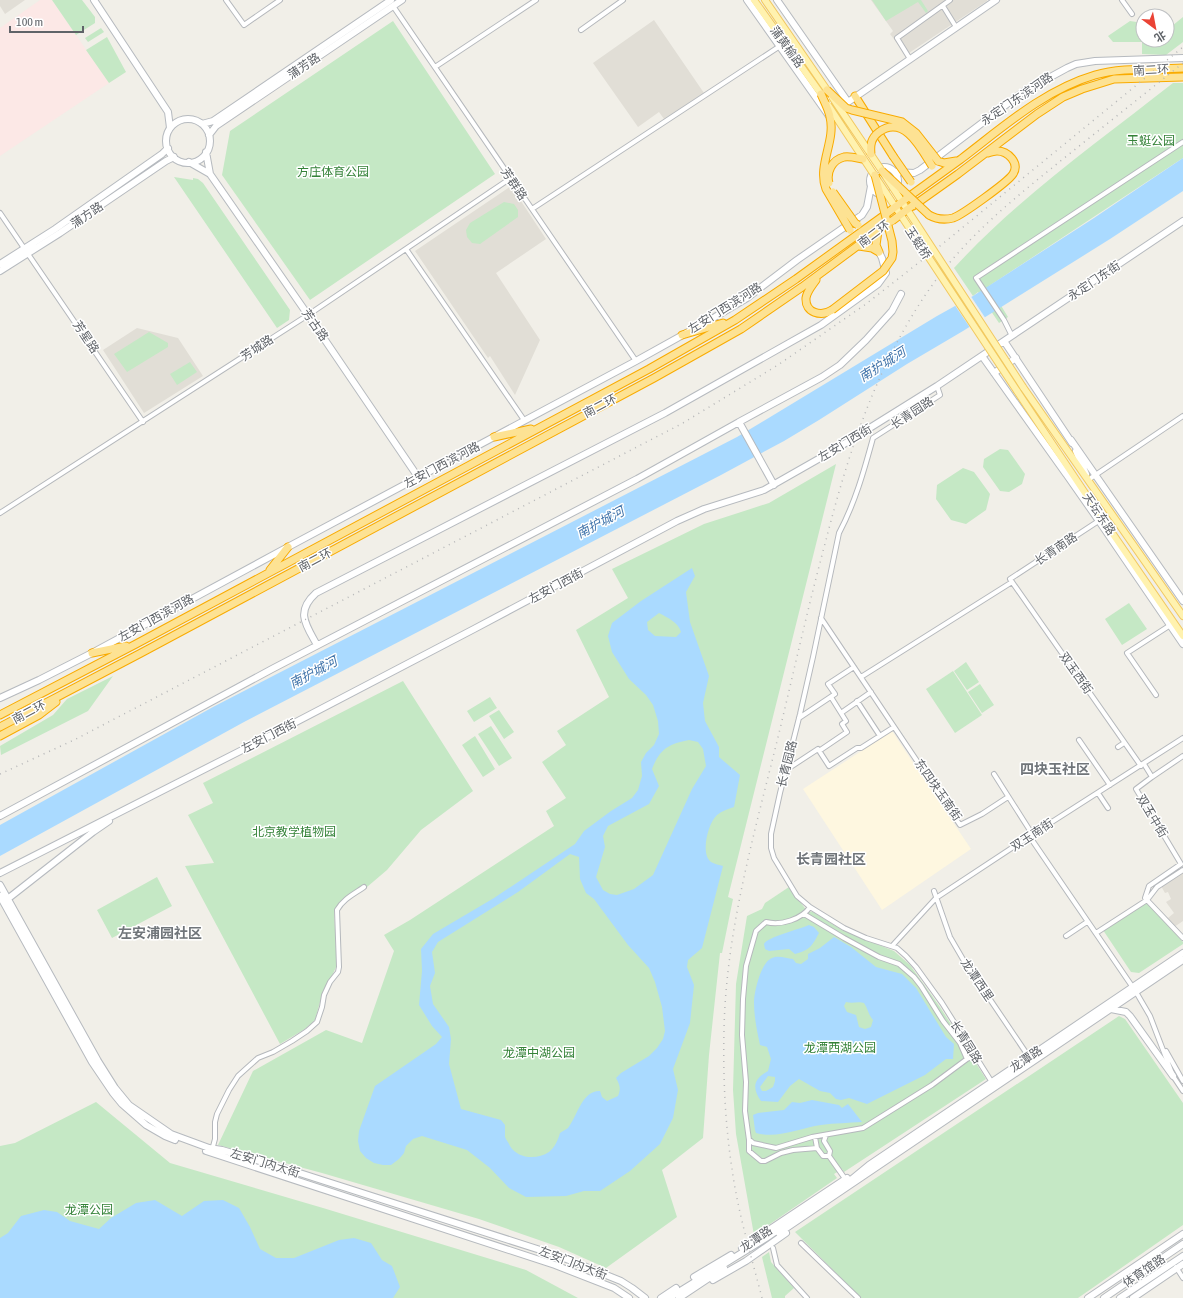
<svg xmlns="http://www.w3.org/2000/svg" width="1183" height="1298" font-family="'Asap Condensed','Noto Sans SC',sans-serif">
<rect width="100%" height="100%" fill="#f1efe8"/>
<path fill="#fef7e0" d="M892,731l79,118 -89,61 -79,-121z"/>
<path fill="#e1ded6" d="M0,0h25l-20,14 -5,-8z
M871,0h116v1l-81,54 -16,-21 3,-3z
M654,20l50,73 -40,26 -5,-7 -21,15 -45,-64z
M511,186l35,53 -50,34 44,67 -25,55 -25,-39 -2,2 -73,-107z
M137,328l41,10 25,38 -59,37 -41,-63z
M1183,872v49l-9,6 -6,-9 6,-5 -8,-11 5,-3 -3,-7 -3,1 -4,-7z"/>
<path fill="#fce8e6" d="M40,0h12l57,83 -109,73v-128z"/>
<path fill="#c5e8c5" d="M52,0h30l13,17v6l-19,12z
M872,0h49l7,11 -2,2 -8,-11 -32,19z
M1183,17v25l-17,13 -24,-1v-12h-29l-5,-6 22,-15 13,2v17h24v-10z
M393,21l102,153 -185,126 -88,-125 8,-44z
M101,28l3,4 -16,10 -3,-4z
M107,37l19,35 -17,11 -23,-33z
M1173,83h10v75l-194,128 19,31 -9,6 -21,-31 -5,4 -19,-28c64,-70 144,-126 219,-185z
M174,177l19,3v-2l5,1 5,4 87,127 -1,10 -12,8z
M504,202l10,2 4,6v7l-38,27 -8,-1 -5,-6 -1,-7 4,-7z
M149,332l19,11v4l-41,25 -13,-18z
M190,362l7,10 -20,13 -7,-11z
M1000,449l8,1 17,24 -3,10 -13,8 -9,-1 -17,-24 1,-8z
M836,464l-108,433 5,2 -11,54h-2l-11,102 -6,83 -41,32 15,47 -71,51 -47,-21 -80,-28 -157,-46 -104,-28 35,-74 73,-41 36,13 32,-92 -10,-16 26,-15 144,-94 -8,-15 20,-13 -24,-36 24,-17 -9,-14 52,-34 -33,-67 52,-32 -16,-29 92,-45 65,-21z
M963,468l11,4 16,22 -4,16 -20,14 -15,-4 -15,-21 1,-14z
M1129,603l18,26 -25,16 -17,-26z
M966,662l13,20 -12,8 -13,-19z
M953,671l29,44 -27,18 -29,-44z
M113,676l-25,35 -87,44 -1,-9 53,-31 14,-16z
M403,681l70,110 -52,39 -34,40 -20,17 -30,19 -3,6 3,53 -17,37 -5,18 -10,9 -25,15 -95,-178 29,-3 -26,-48 25,-12 -10,-20z
M980,684l14,21 -12,8 -14,-21z
M490,697l7,11 -23,14 -7,-11z
M499,710l15,22 -10,7 -15,-23z
M491,726l21,32 -13,8 -21,-32z
M475,736l20,33 -12,8 -21,-32z
M157,877l15,29 -60,32 -15,-28z
M789,887l18,24 6,1 29,18 52,21 16,14 30,42 46,72 -142,93 -2,-3 -8,5 3,4 -83,57 -18,-101 -3,-44 3,-106 11,-68 15,-7 3,-6z
M1148,903l35,39v2l-44,29 -8,-1 -28,-42 41,-26z
M1119,1016l6,3 58,84v122l-105,73h-217l-66,-66z
M96,1102l74,61 153,45 203,62 52,28h-578v-152l15,-3z
M769,1252l2,10 23,26 -9,8v2h-13l-10,-41z"/>
<path fill="#aadaff" fill-rule="evenodd" d="M1183,158v33l-73,48 -147,92 -56,33 -88,56 -35,21 -63,34 -477,247 -244,134v-31l213,-118 524,-270 200,-121 36,-20 121,-78z
M692,568l3,8 -9,16 4,30 19,54 -6,27 2,18 14,26v10l21,18 -6,32c-6,2 -12,4 -17,8 -9,8 -17,39 -6,47 3,2 9,3 12,4l-21,82 -14,12 -1,7 7,18 -4,38 -17,46 5,21 -5,28 -13,26 -30,27 -30,20h-16l-18,5 -40,1 -17,-9 -19,-20 -23,-18 -45,-14 -9,3 -7,7 -2,7 -5,6 -8,6h-8l-9,-2 -8,-5 -6,-7 -2,-10 1,-10 16,-45 61,-42 6,-7 -10,-11 -13,-21 3,-34 -1,-22 12,-15 61,-36 81,-54 9,-13 27,-20 21,-13 6,-8 4,-14 -1,-14 5,-9 8,-8 5,-11 -1,-13 -5,-16 -7,-10 -17,-16 -17,-27 -4,-16 4,-13 29,-22zM659,613c9,5 19,9 22,19l-5,5 -21,-1 -7,-6 -1,-8zM689,740l9,2 5,7 3,17 -14,23 -39,86 -19,14 -17,6 -7,-1 -7,-4 -7,-13 9,-30 -2,-11 5,-10 41,-22 10,-18 -7,-17c8,-20 16,-25 37,-29zM570,854l9,3 1,22 6,14 8,6 34,46 21,23 6,14 7,25 3,24 -2,8 -6,9 -8,8 -28,17 -5,5c4,7 5,11 2,18l-11,5 -5,-4 -2,-6c-18,-1 -23,26 -32,37 -2,2 -6,3 -8,5 -2,7 -5,14 -11,19 -12,8 -31,7 -39,-6 -1,-3 -4,-6 -5,-9 0,-3 0,-9 0,-12l-4,-5 -40,-11 -12,-45 2,-25 -2,-12 -16,-23 -3,-18 5,-13 -3,-21 6,-10 80,-50z
M809,925l5,2 5,6c-7,13 -9,17 -24,21l-6,-5 -20,2 -4,-2 -1,-5c3,-7 36,-15 45,-19z
M834,937l17,10 25,20 26,7 14,14 30,49 8,7 -1,15h-7l-21,16 -58,29 -18,-6 -8,2 -5,-1 -6,-6 -10,-2 -21,-12 -9,7 -12,16 -17,-1c-9,-13 -8,-22 7,-30l3,-12 -4,-12 -7,-2c-3,-14 -6,-28 -6,-43 0,-10 7,-40 18,-44 6,-3 14,0 21,1l3,4 5,1 7,-5v-5l12,-6zM846,1002c7,2 12,-1 18,1 4,6 4,11 9,17l-2,7 -6,2 -6,-2 -3,-12 -9,-3 -3,-6zM768,1076l7,1v4l-2,6 -7,4h-4l-2,-4z
M812,1100l27,5 3,3 6,-4 14,18c-13,1 -27,1 -41,3 -21,3 -43,14 -65,8l-1,-3 -2,-15 5,-2 26,-3 8,-8 8,1z
M155,1200l27,16 22,-15 19,-1 16,8 11,19 10,22 16,9h18l45,-18 15,-2 17,5 11,17 10,6 8,21 -7,11h-393v-60l8,-5 13,-17 23,-6 13,2 13,9 29,8 12,-11 25,-15z"/>
<path fill="#f1efe8" d="M970,295l16,24 -15,10 -17,-25z"/>
<g fill="none" stroke-linecap="round" stroke-linejoin="round">
<defs>
<path id="street" d="M226,0l18,25 36,-25
M1122,0l10,14
M393,6l243,355
M943,6l13,21
M581,30l42,-30
M910,59l-13,-21 53,-38
M435,67l101,-67
M532,209l248,-163
M0,213l143,209
M406,249l118,171
M1012,336l-8,-16 -28,-42 207,-136
M937,386l3,9 -67,43c-9,33 -18,65 -34,95l-26,124 -13,57 -20,79 -9,41v14l3,10 23,38 13,11 34,21 22,10 31,10 9,8 10,11 26,36 51,81
M1088,480l95,-64
M0,513l308,-198 203,-137
M1100,520l-90,59 131,187
M821,618l139,207 22,-11 26,-17
M861,677l151,-95
M1156,695l-29,-42 45,-29
M831,697l10,16
M857,701l23,35
M799,718l36,-24 -7,-10 26,-17
M1079,740l31,45
M1118,747l6,-4
M819,751l28,-19 -5,-8 4,-3 -5,-8 30,-21
M1144,764l8,13 -16,12 45,75 -32,22 -4,12 38,40
M786,770l32,-21 11,17 28,-18h4l33,-21
M994,774l35,55 1,7 2,4 104,152 14,24 23,60 10,15
M1152,777l31,-21
M1098,793l10,15
M934,891l16,46 14,24 65,96
M810,907c-8,12 -29,19 -44,15l-10,9 -10,35 -3,33 -1,36 4,47 -1,29 4,29 2,1 2,2 23,5 36,-11 51,-9 69,-43 35,-26 8,-3
M804,914l40,24 35,19 20,7 15,13 7,9 22,35 17,22 7,16
M1096,933l51,-33 10,-13 26,-17
M1066,936l21,-14
M892,946l44,-48 94,-62 153,-98
M1166,1051l17,30
M826,1135l-2,6 6,10 -1,5 17,24
M815,1137l2,11 6,8h6
M749,1140v11l12,10h4l16,-8 12,-3 24,-2
M212,1150l3,-11v-17l2,-8 12,-24 9,-14 20,-18 15,-6 19,-11 15,-10 10,-9 5,-15 2,-12 6,-13 8,-10 1,-5 -2,-57c6,-11 17,-16 27,-23
M801,1243l57,55
M773,1248l4,17 30,33
M1176,1267l7,11"/>
<path id="secondary" d="M94,0l74,112 2,16
M747,0l82,116 19,-14 -71,-102
M848,102l148,-102
M837,110l36,56v7
M166 141a22 22 0 1 1 44 0a22 22 0 1 1-44 0Z
M202,124l11,-3 178,-121
M209,135l7,-9 186,-126
M206,152l4,22
M189,162l21,12 98,141 110,162
M870 181a14 14 0 1 1 28 0a14 14 0 1 1-28 0Z
M896,172l18,1 6,-3 103,-78 44,-24 9,-4 19,-3 88,-3
M887,195l7,2 99,152
M0,264l55,-35 107,-75 6,-6
M0,271l60,-38 106,-72 8,-4
M1004,341l68,102
M982,356l84,118
M994,373l22,-15
M739,422l83,-45 18,-12 26,-25 26,-29 9,-17
M1071,440l112,161
M1076,451l10,23
M1064,471l35,50 84,123
M317,645c-11,-20 -22,-33 -1,-52l349,-180 156,-88 57,-41 8,-11 -4,-15 -3,-6
M0,698l39,-18 53,-27 196,-106 348,-186 79,-44 32,-19 50,-38 65,-45 5,-8 4,-21
M0,816l272,-147 365,-190 102,-57 35,63
M0,873l250,-127 224,-117 203,-108 27,-12 60,-19 72,-41 101,-63 246,-165
M0,885l98,176 17,27 14,17 42,29 38,14 13,2 62,18 275,88 62,25 11,7 13,10
M0,896l92,166 21,31 9,11 24,21 19,11 10,4
M5,901l88,-69 16,-11
M1111,1009l15,3 4,4 43,60
M206,1151l349,114 59,23 15,10
M779,1233l404,-273
M742,1248l105,-70
M694,1277l37,-22
M713,1280l33,-19 40,-28
M661,1298l15,-10
M669,1298l97,-60 86,-59 17,-14 314,-212
M679,1298l45,-30
M1088,1298l95,-64
M1104,1298l79,-54
M1120,1298l63,-42
M1133,1298l50,-34"/>
<path id="primary" d="M754,0l67,94
M765,0l62,90
M1023,387l160,229
M1017,391l78,117 88,128"/>
<path id="highway" d="M855,96l38,60
M938,161l6,2 12,-2
M907,198c18,-13 36,-26 54,-39 42,-32 83,-69 134,-84 28,-8 59,-5 88,-7
M913,206l45,-32 79,-60 26,-17 19,-8 32,-10 69,-2
M929,215c7,4 16,5 24,3 9,-3 55,-36 60,-44 7,-11 -5,-23 -16,-23 -3,0 -6,1 -9,2
M878,231l-2,14 3,7
M859,246l13,2 7,4
M816,280c-4,6 -9,11 -10,18 -1,15 15,19 26,12
M682,335l41,-12
M494,437l37,-8
M270,570l18,-23
M92,653l34,-7
M0,715l136,-71 513,-275 86,-49 61,-41 90,-65
M0,727l141,-74 513,-275 87,-49 61,-42 89,-66
M0,736l39,-21 17,-13"/>
</defs>
<use href="#street" stroke="#b5b8bc" stroke-width="6"/>
<use href="#secondary" stroke="#b6babf" stroke-width="8"/>
<use href="#primary" stroke="#f2c960" stroke-width="8"/>
<use href="#highway" stroke="#f9ab00" stroke-width="9"/>
<use href="#street" stroke="#fff" stroke-width="4"/>
<use href="#secondary" stroke="#fff" stroke-width="6"/>
<use href="#primary" stroke="#fff2af" stroke-width="6"/>
<use href="#highway" stroke="#fde293" stroke-width="7"/>
<path stroke="#b6b7b8" stroke-width="1.5" stroke-dasharray="1 5" stroke-linecap="butt" d="M0,774l74,-34 609,-317 95,-58 88,-61 74,-58 243,-199
M762,1298c-11,-43 -24,-85 -30,-129 -7,-46 -9,-92 -8,-139 2,-102 32,-202 56,-301 15,-63 29,-126 46,-189 23,-90 52,-179 107,-256 35,-49 83,-87 130,-125 40,-32 80,-64 120,-96"/>
<defs>
<path id="primary-bridge" d="M832,97l50,74 141,216
M828,105l189,286"/>
<path id="highway-bridge" d="M827,90l19,18 6,2 50,12 14,11 22,28
M821,94c3,7 8,16 9,23 6,24 -13,48 -4,72l24,41
M871,154c-1,-9 0,-16 8,-22 25,-18 42,16 53,34
M893,156l18,26
M882,171l47,44
M829,183c-3,-11 3,-23 15,-26 6,-1 13,1 19,2
M833,192l22,31 3,2
M886,214l21,-16
M892,221l20,-15
M832,310l51,-39 9,-13 1,-6 -1,-11 -17,-66"/>
</defs>
<use href="#primary-bridge" stroke="#f2c960" stroke-width="8" stroke-linecap="butt"/>
<use href="#highway-bridge" stroke="#f9ab00" stroke-width="9" stroke-linecap="butt"/>
<use href="#primary-bridge" stroke="#fff2af" stroke-width="6"/>
<use href="#highway-bridge" stroke="#fde293" stroke-width="7"/>
</g>
<g text-anchor="middle" stroke-width="3" stroke-linejoin="round" paint-order="stroke">
<g font-size="12" fill="#5f6368" stroke="#fff">
<text transform="translate(787 47) rotate(54)" y="4">蒲黄榆路</text>
<text transform="translate(304 66) rotate(-34)" y="4">蒲芳路</text>
<text transform="translate(1151 70) rotate(-3)" y="4">南二环</text>
<text transform="translate(1017 99) rotate(-34)" y="4">永定门东滨河路</text>
<text transform="translate(514 184) rotate(56)" y="4">芳群路</text>
<text transform="translate(87 215) rotate(-34)" y="4">蒲方路</text>
<text transform="translate(874 234) rotate(-37)" y="4">南二环</text>
<text transform="translate(918 243) rotate(57)" y="4">玉蜓桥</text>
<text transform="translate(1094 281) rotate(-34)" y="4">永定门东街</text>
<text transform="translate(725 308) rotate(-32)" y="4">左安门西滨河路</text>
<text transform="translate(315 325) rotate(55)" y="4">芳古路</text>
<text transform="translate(86 337) rotate(56)" y="4">芳星路</text>
<text transform="translate(257 348) rotate(-33)" y="4">芳城路</text>
<text transform="translate(600 406) rotate(-28)" y="4">南二环</text>
<text transform="translate(912 413) rotate(-33)" y="4">长青园路</text>
<text transform="translate(845 443) rotate(-31)" y="4">左安门西街</text>
<text transform="translate(442 465) rotate(-28)" y="4">左安门西滨河路</text>
<text transform="translate(1099 514) rotate(56)" y="4">天坛东路</text>
<text transform="translate(1056 549) rotate(-34)" y="4">长青南路</text>
<text transform="translate(315 560) rotate(-28)" y="4">南二环</text>
<text transform="translate(556 586) rotate(-28)" y="4">左安门西街</text>
<text transform="translate(156 618) rotate(-29)" y="4">左安门西滨河路</text>
<text transform="translate(1076 673) rotate(55)" y="4">双玉西街</text>
<text transform="translate(29 712) rotate(-28)" y="4">南二环</text>
<text transform="translate(269 736) rotate(-27)" y="4">左安门西街</text>
<text transform="translate(787 764) rotate(-76)" y="4">长青园路</text>
<text transform="translate(938 790) rotate(55)" y="4">东四块玉南街</text>
<text transform="translate(1152 816) rotate(59)" y="4">双玉中街</text>
<text transform="translate(1032 835) rotate(-33)" y="4">双玉南街</text>
<text transform="translate(977 980) rotate(56)" y="4">龙潭西里</text>
<text transform="translate(966 1042) rotate(58)" y="4">长青园路</text>
<text transform="translate(1026 1059) rotate(-34)" y="4">龙潭路</text>
<text transform="translate(265 1163) rotate(17)" y="4">左安门内大街</text>
<text transform="translate(756 1239) rotate(-34)" y="4">龙潭路</text>
<text transform="translate(573 1263) rotate(21)" y="4">左安门内大街</text>
<text transform="translate(1144 1271) rotate(-34)" y="4">体育馆路</text>
</g>
<g font-size="12" fill="#348238" stroke="#fff">
<text x="1151" y="145">玉蜓公园</text>
<text x="333" y="176">方庄体育公园</text>
<text x="294" y="836">北京教学植物园</text>
<text x="840" y="1052">龙潭西湖公园</text>
<text x="539" y="1057">龙潭中湖公园</text>
<text x="89" y="1214">龙潭公园</text>
</g>
<g font-size="13" font-style="italic" fill="#4174aa" stroke="#fff">
<text transform="translate(882 364) rotate(-32)" y="5">南护城河</text>
<text transform="translate(600 522) rotate(-28)" y="5">南护城河</text>
<text transform="translate(313 672) rotate(-28)" y="5">南护城河</text>
</g>
<g font-size="14" font-weight="bold" fill="#70757a" stroke="#fff">
<text x="1055" y="774">四块玉社区</text>
<text x="831" y="864">长青园社区</text>
<text x="160" y="938">左安浦园社区</text>
</g>
</g>
<g transform="translate(1155 28) rotate(148)"><circle r="19" fill="#ffffff" stroke="#bfc1c3"/>
<path d="M0-3L7 15L0 10L-7 15Z" fill="#ea4335"/>
<text y="-6" font-size="11" font-weight="bold" text-anchor="middle" fill="#5f6368">北</text>
</g>
<path d="M10 26v6h73v-6" fill="none" stroke="#5f6368" stroke-width="2"/>
<text x="16" y="26" font-size="12" fill="#5f6368" stroke="#ffffff" stroke-width="3" paint-order="stroke">100 m</text>
</svg>
